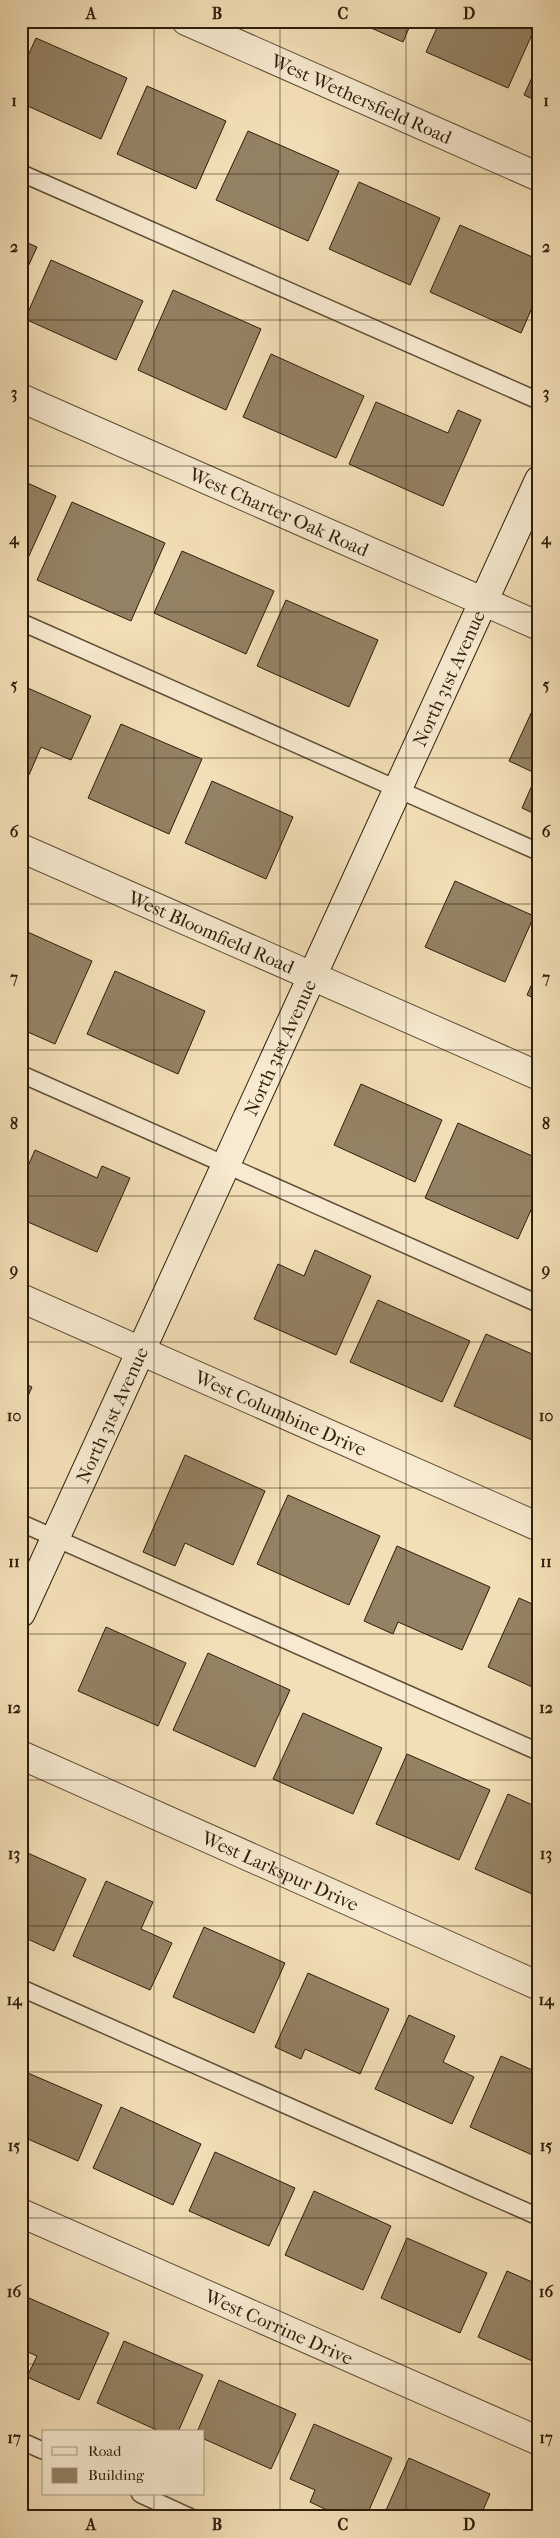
<svg xmlns="http://www.w3.org/2000/svg" width="560" height="2538" font-family="'IM FELL French Canon',serif">
<rect width="100%" height="100%" fill="#f3dfb7"/>
<filter id="stains"><feTurbulence type="fractalNoise" baseFrequency=".004" numOctaves="4"/><feColorMatrix values="0 0 0 0 .2 0 0 0 0 .09 0 0 0 0 .02 0 0 0 .5 -.17"/></filter>
<radialGradient id="worn" r=".72"><stop offset=".6" stop-color="#630" stop-opacity="0"/><stop offset="1" stop-color="#630" stop-opacity=".3"/></radialGradient>
<path fill="#948264" stroke="#2e1e0b" d="M355,21h57l-9,21z
M440,21h98l-30,67 -82,-36z
M36,38l91,40 -26,61 -80,-36v-32z
M539,62v40l-15,-7z
M147,86l79,35 -30,68 -79,-35z
M248,131l91,40 -31,70 -92,-41z
M359,182l81,36 -30,67 -81,-36z
M460,225l79,35v32l-18,41 -91,-41z
M21,240l16,7 -16,35z
M51,260l92,41 -27,59 -91,-41z
M173,290l88,39 -35,81 -88,-40z
M271,354l93,42 -28,62 -93,-41z
M376,402l72,31 10,-23 23,10 -38,86 -94,-42z
M21,480l35,16 -28,62 -7,-3z
M72,502l93,41 -34,78 -94,-41z
M182,551l92,40 -28,63 -92,-41z
M286,600l92,40 -29,67 -92,-41z
M21,685l70,31 -20,44 -30,-13 -12,28 -8,-3z
M533,709l6,3v104l-17,-8 15,-34 -28,-13z
M121,724l81,35 -33,75 -81,-36z
M212,781l81,36 -27,62 -81,-36z
M455,881l79,35 -29,66 -80,-35z
M21,929l71,32 -37,83 -34,-15z
M539,968v32l-12,-5z
M115,971l90,40 -27,63 -91,-40z
M361,1084l81,36 -27,62 -81,-37z
M458,1123l81,36v33l-21,47 -93,-41z
M35,1150l62,28 5,-12 28,12 -33,74 -76,-33v-37z
M315,1250l56,26 -35,79 -82,-36 24,-55 26,12z
M378,1300l92,41 -28,61 -92,-40z
M486,1334l53,23v86l-85,-37z
M21,1382l11,5 -11,25z
M185,1455l80,36 -32,74 -48,-22 -10,23 -32,-14z
M288,1495l92,41 -31,69 -92,-41z
M397,1546l93,41 -28,63 -64,-28 -5,12 -29,-13z
M519,1598l20,9v83l-51,-23z
M106,1627l80,36 -28,63 -80,-35z
M208,1653l82,37 -35,77 -82,-37z
M303,1713l79,35 -29,66 -80,-35z
M407,1754l83,36 -31,70 -83,-36z
M508,1794l31,14v89l-64,-28z
M21,1850l65,29 -32,72 -33,-15z
M106,1881l47,21 -12,27 31,14 -22,47 -77,-34z
M204,1927l81,36 -31,70 -81,-36z
M308,1973l81,36 -29,65 -55,-25 -4,10 -26,-12z
M409,2015l46,21 -12,26 31,15 -22,47 -77,-35z
M501,2056l38,17v85l-69,-31z
M21,2070l81,35 -24,56 -57,-25z
M121,2107l80,37 -28,61 -80,-37z
M215,2152l80,36 -26,58 -80,-35z
M314,2191l77,35 -28,64 -78,-35z
M407,2238l80,35 -27,60 -79,-35z
M507,2271l32,14v79l-61,-27z
M29,2298l80,35 -30,67 -52,-23 10,-21 -16,-7v-34z
M124,2341l79,34 -25,57h-17l-64,-29z
M219,2380l77,34 -25,55 -67,-30v-7h-7z
M314,2424l78,34 -26,59h-24l-32,-15 5,-12 -25,-11z
M409,2458l81,36 -10,23h-97z
M505,2509l18,8h-21z"/>
<g fill="none" stroke-linecap="round" stroke-linejoin="round">
<defs>
<path id="lane" d="M21,173l518,228
M21,622l518,230
M21,1074l518,230
M21,1523l518,229
M21,1988l518,229
M21,2441l23,10
M140,2494l50,23"/>
<g id="street">
<path id="s1" d="M186,21l353,156"/>
<path id="s2" d="M21,398l518,228"/>
<path id="s3" d="M21,848l518,228"/>
<path id="s4" d="M21,1298l518,229"/>
<path id="s5" d="M21,1755l518,231"/>
<path id="s6" d="M21,2213l518,228"/>
</g>
<g id="secondary">
<path id="s7" d="M21,1613l518,-1133"/>
</g>
</defs>
<use href="#lane" stroke="#5f4e36" stroke-width="19"/>
<use href="#street" stroke="#5f4e36" stroke-width="30"/>
<use href="#secondary" stroke="#2e1e0b" stroke-width="30"/>
<use href="#lane" stroke="#f7ead0" stroke-width="16"/>
<use href="#street" stroke="#f7ead0" stroke-width="28"/>
<use href="#secondary" stroke="#f7ead0" stroke-width="28"/>
</g>
<path fill="none" stroke="#2e1e0b" stroke-width="1" stroke-opacity="0.55" d="M154,21v2411M280,21v2496M406,21v2496M21,174h518M21,320h518M21,466h518M21,612h518M21,758h518M21,904h518M21,1050h518M21,1196h518M21,1342h518M21,1488h518M21,1634h518M21,1780h518M21,1926h518M21,2072h518M21,2218h518M21,2364h518M154,2494v23"/>
<g text-anchor="middle" stroke-width="5" stroke-linejoin="round" paint-order="stroke">
<g font-size="19" fill="#2e1e0b" stroke="#f7ead0">
<text dy="7" stroke="none"><textPath href="#s1" startOffset="192">West Wethersfield Road</textPath></text>
<text dy="7" stroke="none"><textPath href="#s2" startOffset="282">West Charter Oak Road</textPath></text>
<text dy="7" stroke="none"><textPath href="#s7" startOffset="1028">North 31st Avenue</textPath></text>
<text dy="7" stroke="none"><textPath href="#s3" startOffset="208">West Bloomfield Road</textPath></text>
<text dy="7" stroke="none"><textPath href="#s7" startOffset="622">North 31st Avenue</textPath></text>
<text dy="7" stroke="none"><textPath href="#s4" startOffset="284">West Columbine Drive</textPath></text>
<text dy="7" stroke="none"><textPath href="#s7" startOffset="218">North 31st Avenue</textPath></text>
<text dy="7" stroke="none"><textPath href="#s5" startOffset="284">West Larkspur Drive</textPath></text>
<text dy="7" stroke="none"><textPath href="#s6" startOffset="282">West Corrine Drive</textPath></text>
</g>
</g>
<rect width="560" height="2538" fill="none" stroke="#f3dfb7" stroke-width="55"/>
<rect x="42" y="2430" width="162" height="65" fill="#f7ead0" stroke="#a79881"/>
<rect x="52" y="2447" width="25" height="8" fill="#f7ead0" stroke="#a79881"/>
<text x="88" y="2456" font-size="15" fill="#2e1e0b">Road</text>
<rect x="52" y="2468" width="25" height="15" fill="#948264" stroke="#a79881"/>
<text x="88" y="2480" font-size="15" fill="#2e1e0b">Building</text>
<rect x="28" y="28" width="504" height="2482" fill="none" stroke="#2e1e0b" stroke-width="2"/>
<g font-size="16" text-anchor="middle" font-weight="bold" fill="#2e1e0b">
<text x="91" y="19">A</text>
<text x="217" y="19">B</text>
<text x="343" y="19">C</text>
<text x="469" y="19">D</text>
<text x="14" y="106">1</text>
<text x="546" y="106">1</text>
<text x="14" y="252">2</text>
<text x="546" y="252">2</text>
<text x="14" y="398">3</text>
<text x="546" y="398">3</text>
<text x="14" y="544">4</text>
<text x="546" y="544">4</text>
<text x="14" y="690">5</text>
<text x="546" y="690">5</text>
<text x="14" y="837">6</text>
<text x="546" y="837">6</text>
<text x="14" y="983">7</text>
<text x="546" y="983">7</text>
<text x="14" y="1129">8</text>
<text x="546" y="1129">8</text>
<text x="14" y="1275">9</text>
<text x="546" y="1275">9</text>
<text x="14" y="1421">10</text>
<text x="546" y="1421">10</text>
<text x="14" y="1567">11</text>
<text x="546" y="1567">11</text>
<text x="14" y="1713">12</text>
<text x="546" y="1713">12</text>
<text x="14" y="1859">13</text>
<text x="546" y="1859">13</text>
<text x="14" y="2005">14</text>
<text x="546" y="2005">14</text>
<text x="14" y="2151">15</text>
<text x="546" y="2151">15</text>
<text x="14" y="2297">16</text>
<text x="546" y="2297">16</text>
<text x="14" y="2443">17</text>
<text x="546" y="2443">17</text>
<text x="91" y="2530">A</text>
<text x="217" y="2530">B</text>
<text x="343" y="2530">C</text>
<text x="469" y="2530">D</text>
</g>
<rect width="100%" height="100%" filter="url(#stains)"/>
<rect width="100%" height="100%" fill="url(#worn)"/>
</svg>
